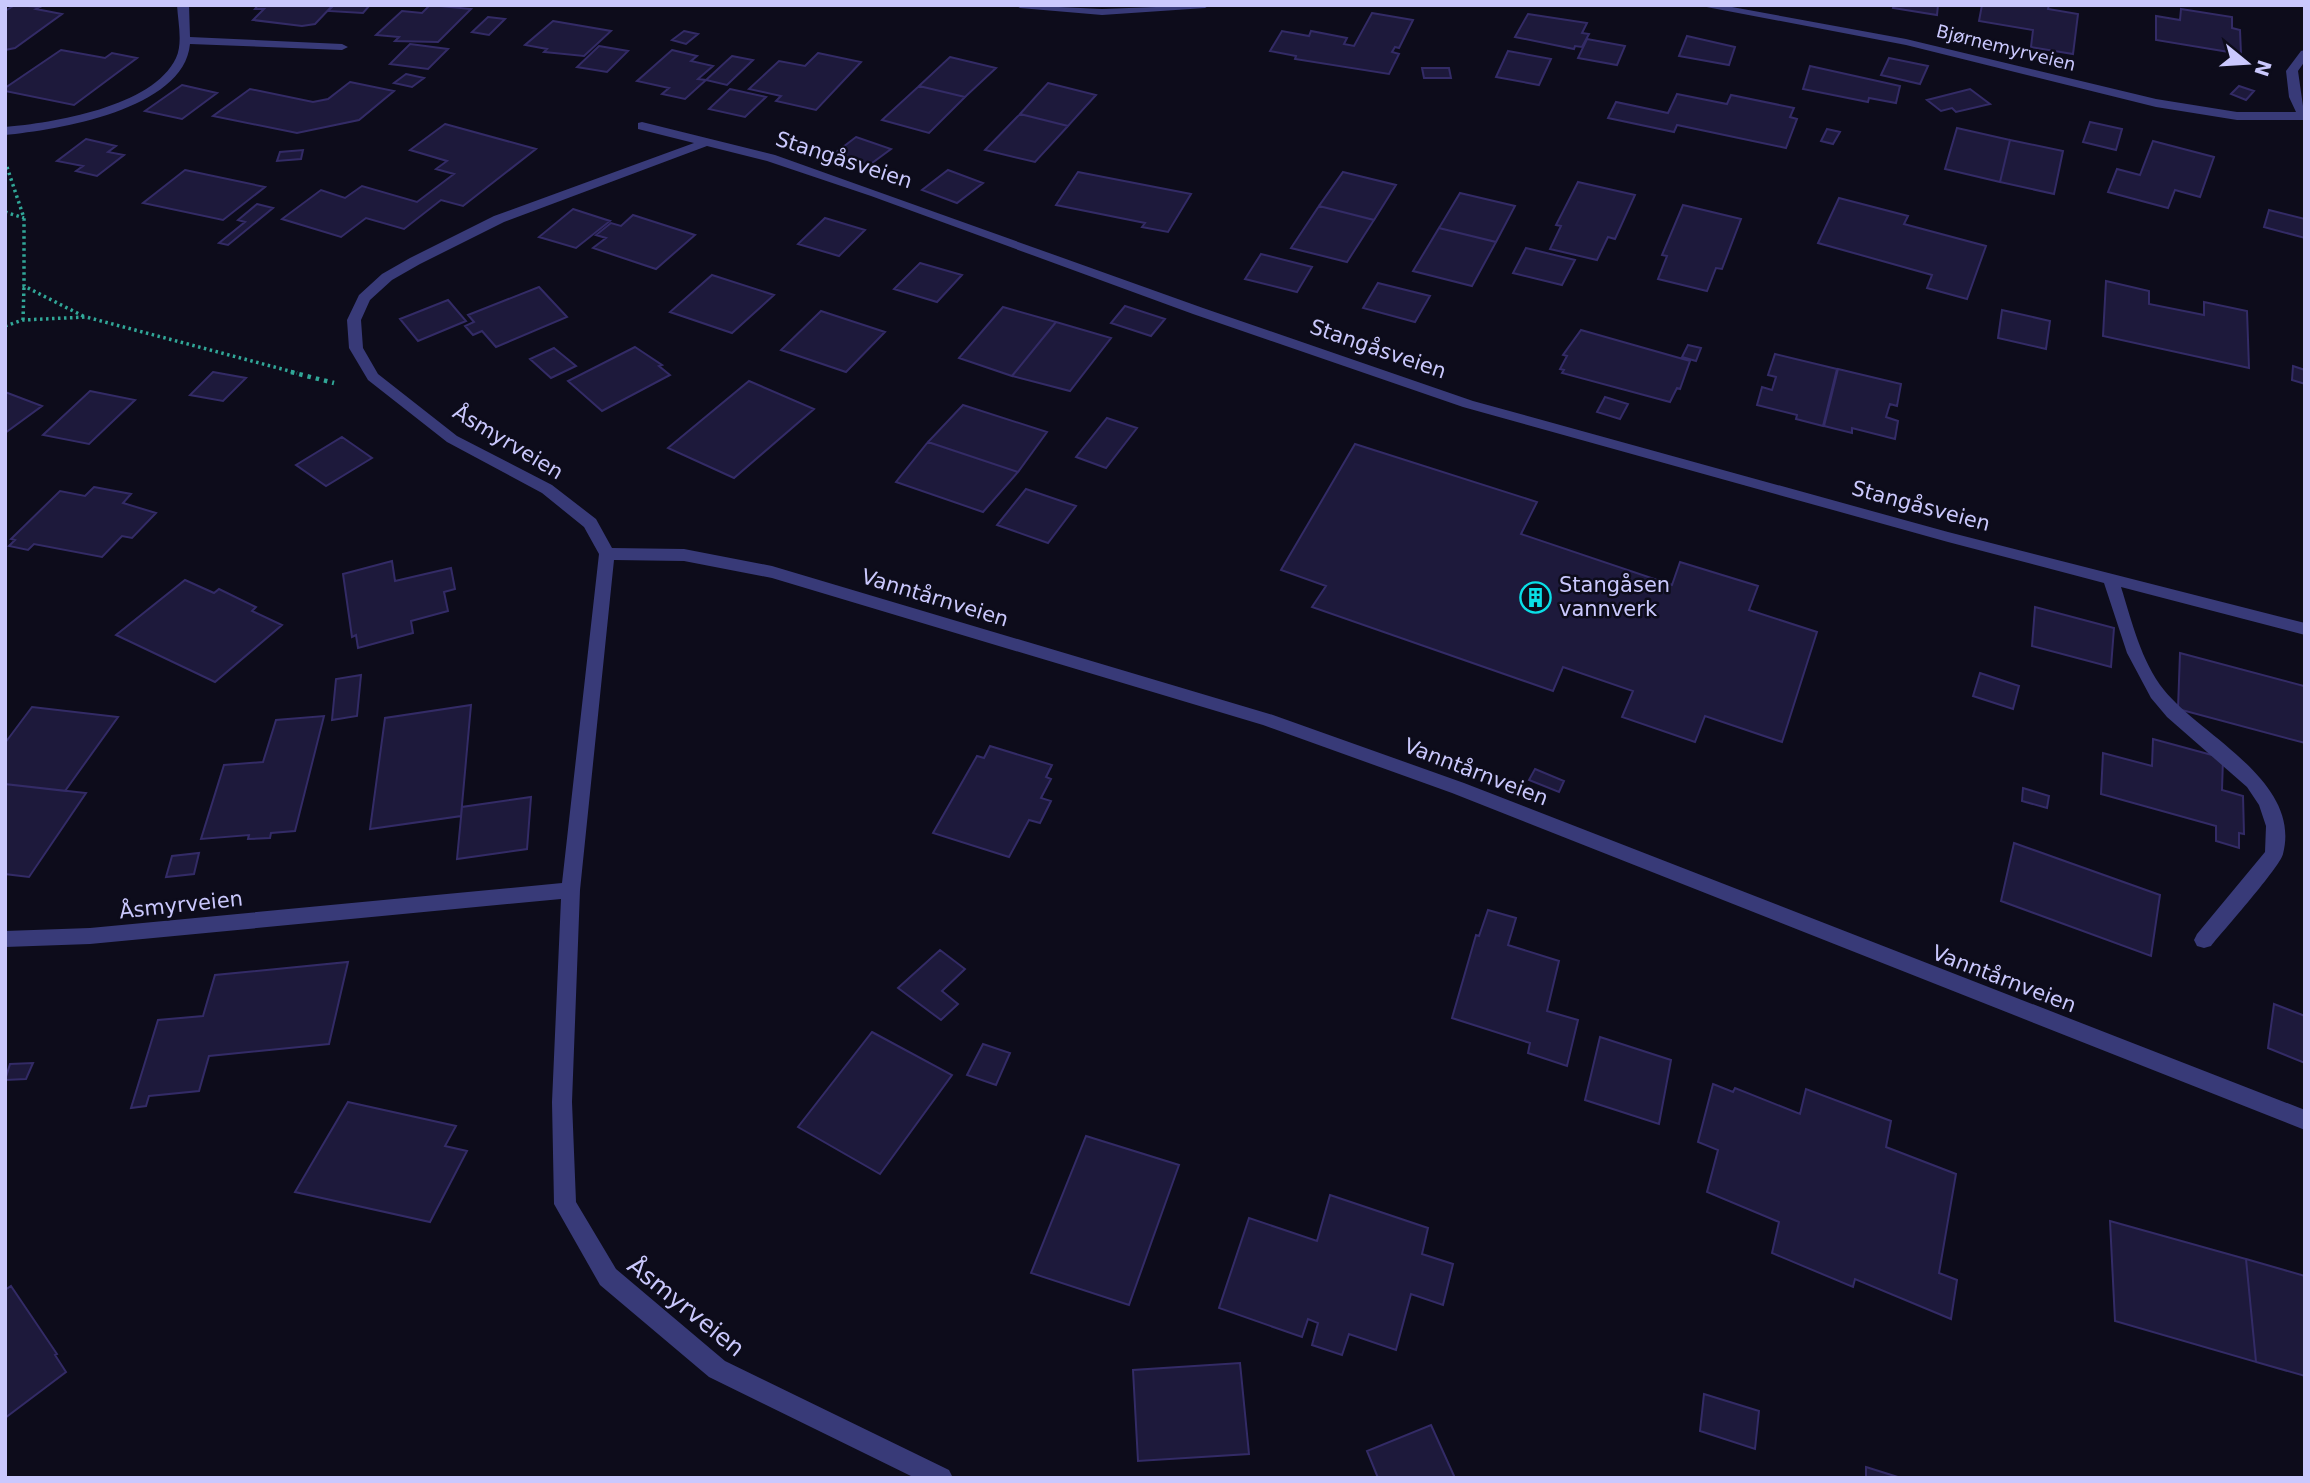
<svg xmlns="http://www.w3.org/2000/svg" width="2310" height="1483" font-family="'DejaVu Sans',sans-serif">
<rect width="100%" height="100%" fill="#0d0c1b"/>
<path fill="#1d193b" stroke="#332b66" stroke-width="2" d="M15,5l25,2 -4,2 26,5 -47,34 -10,2v-39z
M258,5h75l-18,19 -13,2 -49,-6 11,-11h-9z
M334,5h36l-7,8 -35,-2z
M430,5l41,4 -33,33 -43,-1 4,-4 -23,-2 26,-24 20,2z
M1894,5h44l-1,10 -44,-7z
M1982,5h67l-1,4 30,5 -5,40 -42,-7 2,-17 -54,-9z
M2181,9l51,8v11l8,2 1,24 -85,-14v-24l24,4z
M1372,13l41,7 -14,28 -4,-1 -3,5 7,2 -10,20 -94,-15 1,-3 -26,-5 12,-20 27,5 2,-5 36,7 -3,6 10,2z
M1528,14l59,9 -5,10 7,1 -7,13 -7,-1 -1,3 -59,-12z
M488,17l17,2 -16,16 -17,-3z
M553,21l58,10 -27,25 -40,-4 3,-3 -22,-4z
M684,31l14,3 -12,10 -14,-4z
M1687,36l48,11 -6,18 -50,-9z
M1587,39l38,7 -8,19 -39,-7z
M410,44l38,5 -20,20 -38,-5z
M599,46l29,5 -21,21 -30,-5z
M61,50l44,8 7,-5 25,5 -63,47 -69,-14v-3z
M672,50l25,6 -6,5 22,5 -15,13 8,1 -21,19 -23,-5 7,-6 -32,-7z
M1508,51l43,8 -12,26 -43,-8z
M818,53l43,9 -45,48 -40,-9 5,-5 -32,-7 30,-28 26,5z
M732,56l21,4 -26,25 -21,-5z
M950,57l46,11 -31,29 -46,-11z
M1889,58l39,8 -8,18 -39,-9z
M1810,66l90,20 -4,17 -27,-5 -1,4 -65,-13z
M1422,68h27l2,10h-27z
M406,74l18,4 -12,9 -18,-4z
M350,82l44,9 -35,29 -62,13 -84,-17 37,-27 63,13 15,-3z
M1048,83l48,12 -28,31 -48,-12z
M182,85l35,8 -35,26 -37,-8z
M919,86l46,11 -36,36 -47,-13z
M2239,86l15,5 -8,9 -15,-6z
M730,89l36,8 -21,20 -36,-8z
M1970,89l20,15 -34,8 -4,-4 -11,3 -14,-11z
M1677,94l50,10 4,-9 63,13 -4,9 7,2 -11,29 -109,-23 -3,7 -66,-14 8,-16 52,11z
M1020,114l48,12 -33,36 -50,-12z
M2090,122l32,7 -6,21 -33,-8z
M445,124l91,25 -73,57 -22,-6 -37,29 -38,-11 -25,19 -59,-18 39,-29 24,8 17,-12 55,16 37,-28 -18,-5 11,-8 -37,-11z
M1957,128l53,12 -10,42 -55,-13z
M1827,129l13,3 -7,12 -12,-3z
M856,137l35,12 -27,20 -34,-12z
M86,139l30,7 -8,6 16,3 -27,21 -21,-5 7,-5 -26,-5z
M2010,140l53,11 -9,43 -54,-12z
M2153,141l61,16 -14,40 -25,-7 -7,18 -60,-16 9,-23 23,6z
M303,150l-2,9 -24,2 3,-9z
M185,170l80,17 -42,33 -80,-17z
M948,170l35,13 -26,20 -35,-13z
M1078,172l113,22 -23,38 -26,-5 3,-4 -89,-18z
M1343,172l53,13 -22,35 -55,-14z
M1578,182l57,13 -20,44 -7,-2 -11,23 -47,-11 11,-23 -5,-1z
M1460,193l55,13 -19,36 -57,-14z
M1839,198l69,18 -4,8 82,22 -19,53 -40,-11 5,-13 -114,-32z
M257,204l16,4 -45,37 -9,-2 26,-21 -7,-2z
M1683,205l58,14 -19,50 -6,-1 -9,23 -49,-12 9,-23 -5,-1z
M1319,206l55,14 -27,42 -56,-14z
M573,209l37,12 -34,27 -37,-11z
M2269,210l36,9v19l-41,-11z
M633,215l62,20 -39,34 -63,-21 13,-10 -10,-3 15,-12 10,3z
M825,218l40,12 -26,26 -41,-12z
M1439,228l57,14 -24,44 -59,-15z
M1526,248l49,12 -13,25 -49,-12z
M1261,254l51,13 -15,25 -52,-13z
M920,263l42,12 -25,27 -43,-13z
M712,275l62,20 -42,38 -62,-21z
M2106,281l43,10v13l55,11v-13l43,9 2,57 -146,-32z
M1378,283l52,13 -15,26 -52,-14z
M539,287l28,30 -71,30 -14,-16 -9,4 -8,-9 9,-4 -6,-7z
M448,300l18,21 -48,20 -18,-22z
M1125,306l40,13 -14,17 -40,-13z
M1003,307l53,15 -44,54 -53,-18z
M2002,310l48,11 -4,28 -48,-11z
M821,311l64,21 -39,40 -65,-22z
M1056,322l55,16 -41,53 -58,-15z
M1581,330l109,31 -10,28 -3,-1 -7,14 -108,-29 2,-3 -4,-1 7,-13 -4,-1z
M1688,345l13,3 -5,13 -14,-4z
M635,347l27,18 -3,1 11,9 -68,36 -34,-30z
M554,348l22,18 -25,12 -21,-19z
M1775,354l62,15 -14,57 -27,-7 1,-4 -40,-10 5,-18 10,3 4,-13 -8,-2z
M2293,366l12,4v14l-13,-4z
M1838,369l63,15 -4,22 -7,-2 -4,13 12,4 -3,18 -43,-11v5l-28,-7z
M213,372l33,6 -23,23 -33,-6z
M749,381l65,28 -80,69 -66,-30z
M90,391l45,9 -46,44 -46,-9z
M5,392l37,14 -37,27z
M1605,397l23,7 -8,15 -23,-7z
M963,405l84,27 -29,40 -90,-30z
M1107,418l30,10 -31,40 -30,-11z
M342,437l30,21 -46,28 -30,-21z
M928,442l90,30 -35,40 -87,-30z
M1355,444l182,58 -16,32 151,51 8,-23 78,24 -9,24 68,22 -35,110 -77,-26 -10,26 -73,-25 11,-26 -70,-24 -10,24 -241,-84 14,-21 -45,-16z
M94,487l37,7 -8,9 33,10 -24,25 -10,-2 -20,21 -68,-13 -6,6 -19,-4 6,-6 -4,-1 49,-48 25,5z
M1026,489l50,17 -28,37 -51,-18z
M392,561l3,20 56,-13 4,21 -11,3 4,19 -37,10 2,12 -55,15 -2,-13 -4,2 -9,-63z
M185,580l29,13 5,-4 37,18 -4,4 30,14 -67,57 -99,-47z
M2035,607l79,21 -3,39 -79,-21z
M2180,653l124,33 1,57 -127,-34z
M1980,673l39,13 -6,23 -40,-13z
M361,675l-4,41 -25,4 4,-41z
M471,705l-10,111 -91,13 15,-111z
M32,707l86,10 -53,74 -60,-7v-41z
M324,716l-29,115 -24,2 -1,5 -22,1 1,-4 -48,4 23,-74 39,-3 13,-42z
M2153,739l70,19 -1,32 21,6 1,38 -5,-1v15l-23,-7v-15l-115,-32 2,-41 49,13z
M990,746l62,19 -6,12 5,2 -10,19 10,3 -11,22 -11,-3 -20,37 -76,-24 44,-77 7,2z
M1535,769l29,12 -5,11 -30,-12z
M5,784l81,9 -57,84 -24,-3z
M2023,788l26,8 -2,12 -25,-7z
M531,797l-4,52 -70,10 5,-52z
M2014,843l146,52 -9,61 -150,-55z
M199,853l-5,21 -28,3 6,-21z
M1488,910l28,8 -8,27 51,16 -12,50 31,9 -11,46 -39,-13 2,-10 -78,-25 24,-83 3,1z
M940,950l25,19 -23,22 16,13 -17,16 -43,-32z
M348,962l-19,82 -120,12 -10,35 -50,5 -3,10 -15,2 27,-88 45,-4 12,-41z
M2274,1004l31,12v47l-37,-15z
M872,1032l80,43 -72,99 -82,-47z
M1600,1037l71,23 -12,64 -74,-24z
M983,1044l27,9 -14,32 -29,-10z
M33,1063l-7,16 -21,1 5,-16z
M1713,1084l20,8 2,-4 65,26 6,-25 85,32 -5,26 70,27 -17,99 18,7 -6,39 -96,-40 -2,8 -81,-34 7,-31 -72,-30 11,-42 -20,-8z
M348,1102l108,24 -11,20 22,5 -37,71 -135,-30z
M1086,1136l93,29 -50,140 -98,-32z
M1330,1195l98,33 -6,26 31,10 -10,41 -32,-11 -15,56 -47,-16 -7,21 -30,-10 6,-22 -10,-4 -6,18 -83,-29 30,-90 68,23z
M2110,1221l136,38 10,103 -141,-41z
M2246,1259l59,17v100l-49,-14z
M11,1286l46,68 -2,1 11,17 -61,46v-128z
M1240,1363l9,91 -111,7 -5,-91z
M1704,1394l55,17 -4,38 -55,-18z
M1431,1425l24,53h-77l-11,-27z
M1866,1467l35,11h-35z"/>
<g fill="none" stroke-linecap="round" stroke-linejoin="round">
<path stroke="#31a798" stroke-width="3.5" stroke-dasharray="2.5 3.5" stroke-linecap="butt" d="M7,167l17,51v68l61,31
M5,212l19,6
M23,320l1,-34
M5,326l18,-6 63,-3 211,56"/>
<path stroke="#31a798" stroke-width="4.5" stroke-dasharray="3.5 5" stroke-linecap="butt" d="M291,372l43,11"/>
<path fill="#383a78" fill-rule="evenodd" d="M177,5h12l1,32 152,7 6,3 -6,3 -152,-6c-6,66 -134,86 -185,91v-8c47,-4 148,-20 171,-69 7,-15 2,-36 1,-53z
M1015,5l87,4 108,-4 -5,3 -103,7 -82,-7z
M1696,5h25l185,34 250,60 81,13h59l-7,-15 -3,-26 15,-20 4,-1v11l-7,10 7,49h-68l-81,-13 -250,-62z
M642,122l133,33 428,153 270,93 475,131 357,91v12l-184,-48c11,35 20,74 43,103 37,46 138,91 119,164 -3,13 -60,77 -72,92l-7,2 -7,-2 -3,-6 3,-6 68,-82 1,-26 -7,-21 -12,-18 -80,-70 -16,-19 -24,-45 -23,-70 -156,-41 -485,-135 -270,-93 -322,-118 -104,-35 -60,-15 -203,76 -84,42 -28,16 -22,20 -9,20 2,28 15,26 79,62 95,49 44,34 16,29 72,1 88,17 501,149 191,68 841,327v20l-853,-337 -189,-68 -491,-147 -88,-17 -70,-1 -34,330 -8,212 4,100 40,67 109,92 224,109 4,8h-38l-206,-101 -109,-92 -46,-81 -2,-102 9,-203 -471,45 -85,3v-16l85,-3 472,-45 37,-329 -15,-27 -42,-34 -95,-51 -79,-62 -19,-32 -2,-28 12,-25 23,-21 28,-16 84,-42 200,-73 -56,-14v-6z"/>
</g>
<defs>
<symbol id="building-ring" viewBox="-11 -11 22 22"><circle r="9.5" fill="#0d0c1b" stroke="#0adfe7" stroke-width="1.5"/><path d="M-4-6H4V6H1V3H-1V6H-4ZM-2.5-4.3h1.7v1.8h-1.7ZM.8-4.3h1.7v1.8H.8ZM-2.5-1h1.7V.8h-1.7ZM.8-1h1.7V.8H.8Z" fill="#0adfe7"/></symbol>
</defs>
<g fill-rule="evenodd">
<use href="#building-ring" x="1518" y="580" width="35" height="35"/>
</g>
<g text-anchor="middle" stroke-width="5" stroke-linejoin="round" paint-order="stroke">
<g font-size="18" fill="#cac8fd" stroke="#0d0c1b">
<text transform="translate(2006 48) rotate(14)" y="6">Bjørnemyrveien</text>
</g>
<g font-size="21" fill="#cac8fd" stroke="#0d0c1b">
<text transform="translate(844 160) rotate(18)" y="7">Stangåsveien</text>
<text transform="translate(1378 349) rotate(19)" y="7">Stangåsveien</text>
<text transform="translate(508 442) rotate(31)" y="7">Åsmyrveien</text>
<text transform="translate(1921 506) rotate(15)" y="7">Stangåsveien</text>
<text transform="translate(935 598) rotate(17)" y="7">Vanntårnveien</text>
<text transform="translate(1476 772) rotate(21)" y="7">Vanntårnveien</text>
<text transform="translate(181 905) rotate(-6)" y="7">Åsmyrveien</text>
<text transform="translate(2004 979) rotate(21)" y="7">Vanntårnveien</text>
</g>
<g font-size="21" fill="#cac8fd" stroke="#0d0c1b" text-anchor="start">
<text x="1559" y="592">Stangåsen<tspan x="1559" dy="24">vannverk</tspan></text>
</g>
<g font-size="24" fill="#cac8fd" stroke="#0d0c1b">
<text transform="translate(686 1307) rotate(39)" y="8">Åsmyrveien</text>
</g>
</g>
<rect width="2310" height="1483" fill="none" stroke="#cac8fd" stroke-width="14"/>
<g transform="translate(2247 63) rotate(108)" stroke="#0d0c1b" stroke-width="5" paint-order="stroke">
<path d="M0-5L12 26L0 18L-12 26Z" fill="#cac8fd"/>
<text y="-10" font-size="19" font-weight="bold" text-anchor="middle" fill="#cac8fd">N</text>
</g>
</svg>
